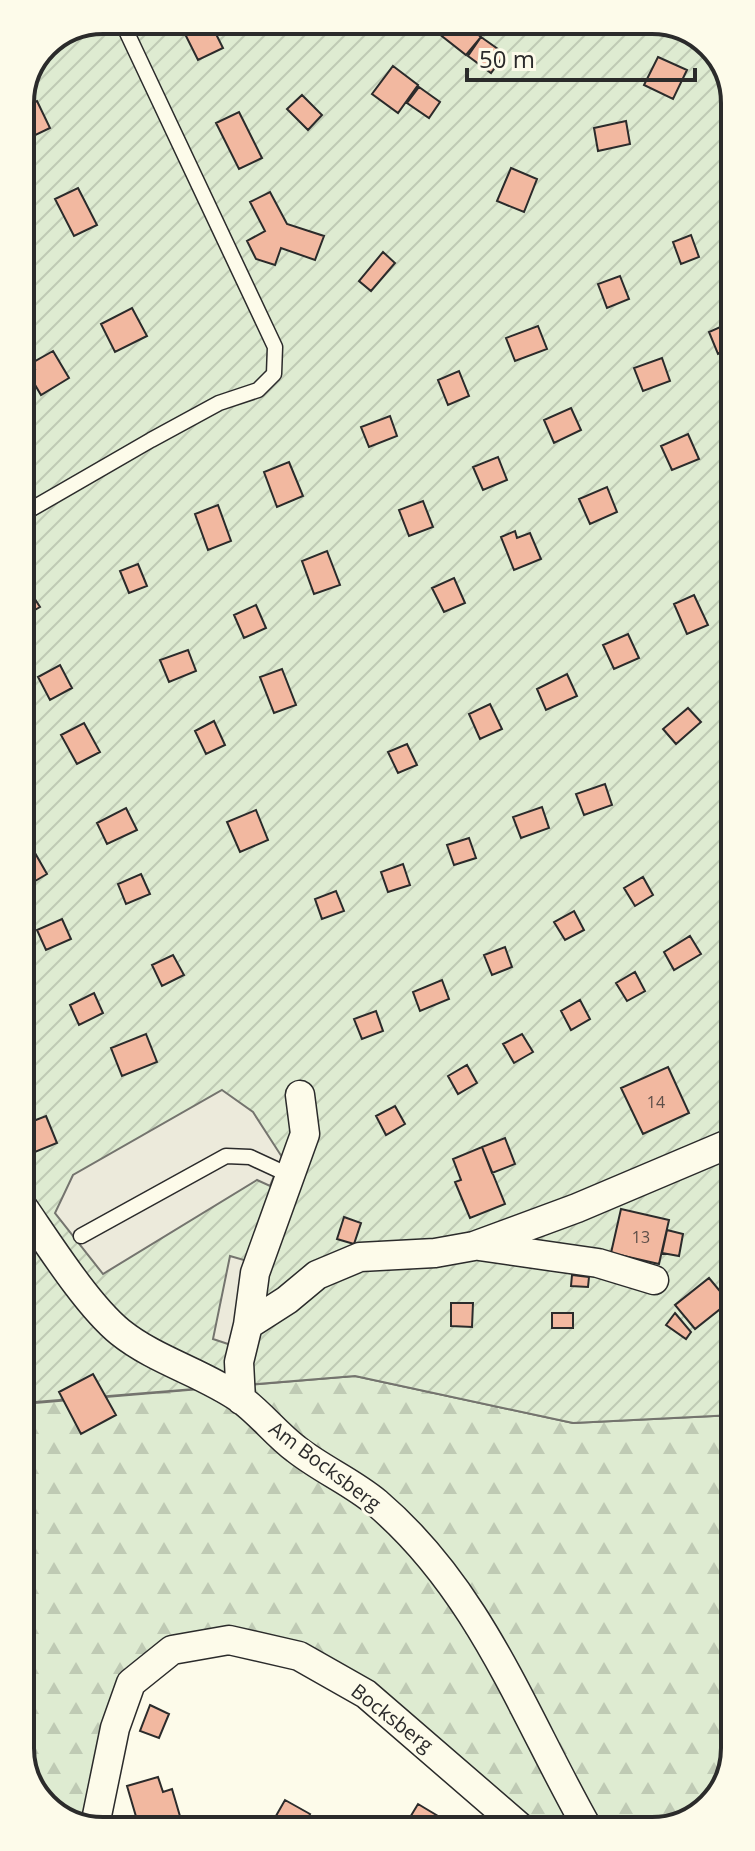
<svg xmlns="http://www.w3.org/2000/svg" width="755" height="1851" font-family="'Open Sans',sans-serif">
<defs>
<pattern id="grass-dots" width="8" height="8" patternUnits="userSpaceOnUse" patternTransform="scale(2)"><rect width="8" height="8" fill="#deebd1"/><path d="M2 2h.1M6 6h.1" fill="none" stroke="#bfcab4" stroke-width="1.8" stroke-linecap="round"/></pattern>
<pattern id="forest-firs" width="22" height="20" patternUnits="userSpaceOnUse" patternTransform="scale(2)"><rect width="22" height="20" fill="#deebd1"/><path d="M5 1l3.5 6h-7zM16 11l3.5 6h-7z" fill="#bfcab4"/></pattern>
<pattern id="garden-furrows" width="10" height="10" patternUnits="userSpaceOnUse" patternTransform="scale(2)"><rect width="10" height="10" fill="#deebd1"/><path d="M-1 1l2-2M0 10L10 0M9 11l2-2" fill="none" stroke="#bfcab4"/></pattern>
</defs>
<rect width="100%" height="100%" fill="#fdfbea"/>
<path fill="url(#grass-dots)" stroke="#74746e" stroke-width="2" d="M721,62l10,15v60l-11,-16z"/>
<path fill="url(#forest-firs)" stroke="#74746e" stroke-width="2" d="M355,1376l218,47 161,-8 1,334 -17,49 -40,29 -157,1 -155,-134 -137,-54 -98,43 -37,147 -42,-16 -28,-40 -1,-370z"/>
<path fill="url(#garden-furrows)" stroke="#74746e" stroke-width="2" d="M103,20h555l45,17 18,25 -1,59 11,16 3,1278 -161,8 -218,-47 -332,27 -3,-1305 25,-54z"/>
<path fill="#eceadb" stroke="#74746e" stroke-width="2" d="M222,1090l31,22 29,45 -12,29 -13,-6 -154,94 -48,-61 18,-38z
M230,1256l35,10 -16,85 -36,-12z"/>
<path fill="#f2b8a0" stroke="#2b2b2b" stroke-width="2" d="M205,20h4l14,28 -25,12 -15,-30z
M448,20h12l21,17 -15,18 -28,-22z
M481,37l24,17 -14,19 -23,-17z
M658,57l29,13 -14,29 -29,-14z
M393,66l25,19 -20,28 -26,-19z
M419,87l21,15 -11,16 -22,-15z
M302,95l20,20 -14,15 -21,-21z
M37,101l13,27 -25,12 -5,-11v-20z
M239,112l23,46 -23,11 -23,-46z
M626,121l4,23 -32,7 -4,-23z
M511,168l26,11 -13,33 -27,-11z
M78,188l19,37 -23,11 -19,-37z
M270,192l17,32 37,12 -9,24 -34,-12 -6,17 -19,-6 -9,-18 18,-10 -15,-29z
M691,235l8,22 -18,7 -8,-22z
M21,247l9,20 -9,5z
M383,252l12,11 -24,28 -12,-10z
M620,276l9,23 -22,9 -9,-24z
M132,308l15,28 -32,16 -14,-28z
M727,324l4,11v13l-13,6 -9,-22z
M538,326l9,23 -32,12 -9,-23z
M53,351l16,27 -28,17 -13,-22 7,-4 -3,-6z
M662,358l8,23 -27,10 -9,-23z
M459,371l10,25 -21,9 -10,-25z
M571,408l10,22 -27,13 -10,-23z
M390,416l7,20 -28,11 -8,-20z
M688,434l11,25 -27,11 -11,-24z
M498,457l9,23 -24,10 -10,-23z
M289,462l14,34 -26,11 -13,-35z
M607,487l10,25 -27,12 -11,-25z
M423,501l10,26 -24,9 -10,-26z
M218,505l13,36 -23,9 -13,-36z
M515,531l2,7 13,-5 11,26 -27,11 -13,-33z
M327,551l13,34 -26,9 -12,-33z
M138,564l9,22 -18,7 -9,-22z
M454,578l11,25 -21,9 -12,-24z
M27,587l13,20 -19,11v-28z
M694,595l14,30 -21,9 -13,-30z
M256,605l10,23 -22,10 -10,-23z
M628,634l11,24 -25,11 -11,-24z
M188,650l8,21 -27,11 -9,-22z
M60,665l12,23 -22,12 -12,-23z
M282,669l14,36 -22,8 -14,-36z
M567,674l10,22 -31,14 -9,-21z
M490,704l12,25 -22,10 -11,-25z
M688,708l13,14 -25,22 -13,-15z
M214,721l11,24 -19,9 -11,-23z
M84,723l16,29 -23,12 -16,-29z
M407,744l10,21 -19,8 -10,-21z
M605,784l7,21 -28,10 -8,-21z
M542,807l7,21 -28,10 -8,-21z
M126,808l11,22 -30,14 -10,-21z
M256,810l12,30 -28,12 -13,-30z
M469,838l7,20 -22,7 -7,-20z
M35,853l12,21 -22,13 -3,-5v-21z
M403,864l7,21 -22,7 -7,-20z
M141,874l9,20 -24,10 -8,-20z
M643,877l10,18 -18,11 -11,-18z
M336,891l8,20 -22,8 -7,-20z
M733,903v22l-9,-17z
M574,911l10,19 -19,10 -11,-18z
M62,919l9,20 -25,11 -9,-20z
M690,936l11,18 -27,16 -10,-18z
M505,947l7,20 -20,8 -8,-20z
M173,955l11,20 -22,11 -10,-21z
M635,972l10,19 -18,10 -11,-18z
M442,980l7,19 -29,12 -7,-19z
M94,993l9,20 -24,12 -9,-20z
M580,1000l10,19 -19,11 -10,-19z
M376,1011l7,20 -21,8 -8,-20z
M146,1034l11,28 -35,14 -11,-28z
M522,1034l11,18 -19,11 -11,-19z
M467,1065l10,18 -19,11 -10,-18z
M668,1067l21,46 -46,21 -22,-46z
M395,1106l10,18 -19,11 -10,-19z
M46,1116l11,27 -27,11 -7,-19v-10z
M505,1138l10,26 -23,9 -10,-26z
M482,1147l23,57 -35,14 -15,-36 6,-2 -8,-21z
M621,1209l48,11 -10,44 -48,-11z
M344,1217l17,6 -7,21 -17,-5z
M667,1230l16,4 -4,22 -17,-3z
M23,1232l12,17 -12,8z
M572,1275l17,2 -1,10 -17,-1z
M709,1278l20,24 -34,27 -20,-24z
M451,1303h22l-1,24 -21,-1z
M552,1313h21v15h-21z
M675,1313l16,19 -5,7 -20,-14z
M93,1374l23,41 -35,19 -22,-42z
M150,1705l19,9 -10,24 -19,-7z
M158,1777l5,15 9,-3 10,34 -27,7h-15l-13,-44z
M285,1800l25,14 -9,15 -33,1z
M418,1804l25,15 -6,9 -34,1z"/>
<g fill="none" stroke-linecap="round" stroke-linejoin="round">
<defs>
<path id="service" d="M21,515l130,-75 68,-37 39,-13 16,-16 1,-27 -154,-327
M81,1236l145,-80 24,1 41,19"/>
<path id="minor" d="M23,1207c25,36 64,98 97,125 36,29 84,41 122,68 19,14 35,35 54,49 25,20 56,33 81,54 103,88 146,211 210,324
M479,1246l119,17 56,17
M248,1325l7,-52 50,-139 -5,-39
M241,1400l-2,-38 9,-37 39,-25 30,-25 43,-18 75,-4 39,-7 103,-38 156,-66
M94,1830l21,-102 16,-45 41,-33 57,-10 70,16 67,38 155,134"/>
</defs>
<use href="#service" stroke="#2b2b2b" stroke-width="17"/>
<use href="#minor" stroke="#2b2b2b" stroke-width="31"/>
<use href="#service" stroke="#fdfbea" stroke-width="14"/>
<use href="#minor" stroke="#fdfbea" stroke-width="28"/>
</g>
<g text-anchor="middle" stroke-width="6" stroke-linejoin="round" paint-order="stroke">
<g font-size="16" fill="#5d4e48">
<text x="656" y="1108">14</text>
<text x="641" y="1243">13</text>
</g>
<g font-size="20" fill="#2b2b2b" stroke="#fdfbea">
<text transform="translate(325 1466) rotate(37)" y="7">Am Bocksberg</text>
<text transform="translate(392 1718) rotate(38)" y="7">Bocksberg</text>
</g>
</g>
<path d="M0 0H755V1851H0ZM103 34H652A69 69 0 0 1 721 103V1748A69 69 0 0 1 652 1817H103A69 69 0 0 1 34 1748V103A69 69 0 0 1 103 34Z" fill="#fdfbea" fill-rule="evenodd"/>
<path fill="none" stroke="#2b2b2b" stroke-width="4" d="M103 34H652A69 69 0 0 1 721 103V1748A69 69 0 0 1 652 1817H103A69 69 0 0 1 34 1748V103A69 69 0 0 1 103 34Z"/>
<path d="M467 68v12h228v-12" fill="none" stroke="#2b2b2b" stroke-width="4"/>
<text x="479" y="68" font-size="24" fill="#2b2b2b" stroke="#fdfbea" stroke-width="6" paint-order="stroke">50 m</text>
</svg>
